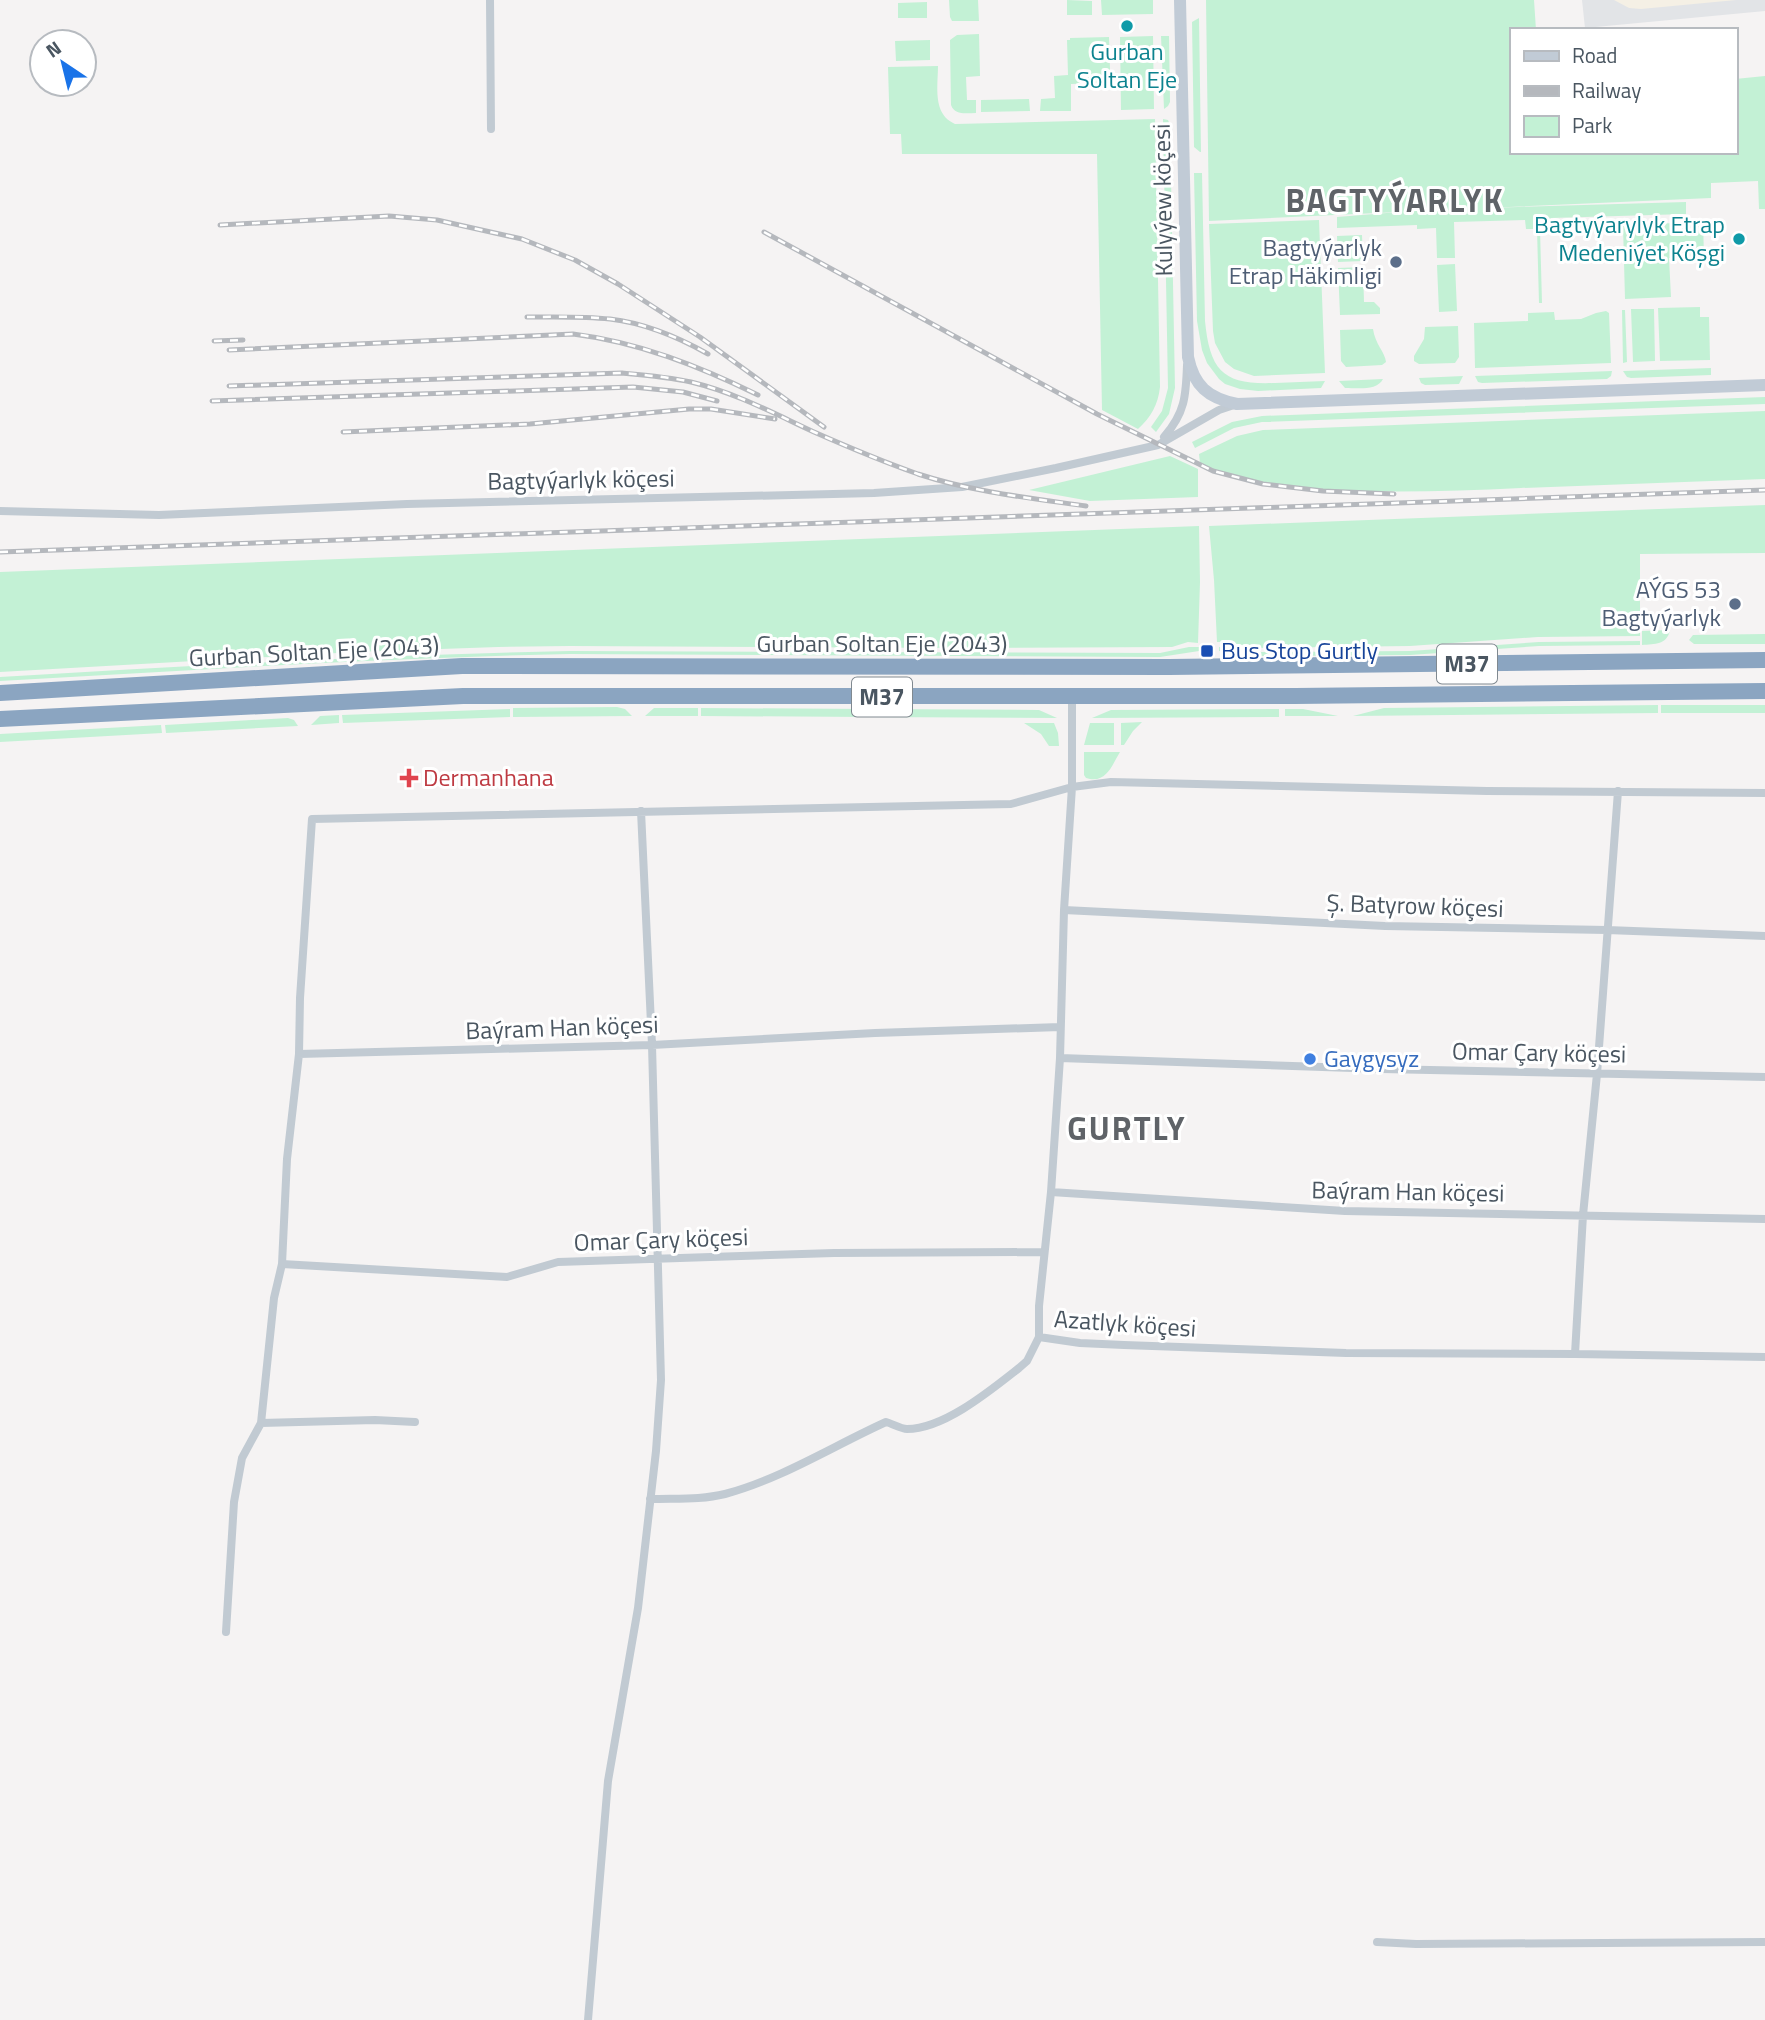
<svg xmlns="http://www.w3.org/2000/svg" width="1765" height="2020" font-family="'Titillium Web',sans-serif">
<rect width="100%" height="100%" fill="#f5f3f3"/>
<path fill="#e2e4e7" d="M1582,0h183v11l-180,17z"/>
<path fill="#c3f1d5" d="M949,0h29l1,21h-27l-2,-4z
M1067,0l25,1v14h-25z
M1101,0h52v14l-51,1z
M1206,0h328l2,30h-25v122h224v-73l30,-3v133h-6l-1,-28 -47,2v15l-225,10 200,-6v12l-135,4v10l-11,1 2,74h-3l-2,-74h-11l-1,-9 -71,2 1,36h-18l-1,-30 -19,1v-4l-80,3v-11l62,-5 -190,9z
M927,2v16h-29v-15z
M1199,18l2,134h-1l-6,-5 -2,-125z
M979,34l1,42 -14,1 1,23h9v13c-9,0 -21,3 -25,-8l-1,-65 7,-5z
M1153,36l1,73 -33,1 -1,-73z
M1161,36h8l1,66 -2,4 -4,3z
M1109,37l1,33 -5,1v12l-34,1v27h-31l1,-12 14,-1 -1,-22 14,-1 -1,-35h3v-2z
M930,40v20l-34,1 -1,-20z
M938,66c0,20 -6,48 17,58l200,-5 5,268c-2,18 -9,30 -22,42l-36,-19 -5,-256h-195l-1,-20h-11l-2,-67z
M1029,99l1,12 -49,1v-12z
M1163,119l5,1 2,5 5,263 -6,26 -13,18 -5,-5 11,-16 6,-23z
M1194,173h8l3,148c5,51 19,64 70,62 17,-1 33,-1 50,-2l-4,7 -63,3 -18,-2 -15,-5 -6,-5 -12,-16 -5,-13 -5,-29z
M1319,220l6,153 -71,3 -20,-7 -9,-7 -10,-19 -2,-12 -4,-107z
M1703,222l1,34 -35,2 2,39 -46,2 -2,-74z
M1362,235l1,26 -25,1 -1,-26z
M1455,264l2,47 -18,1 -2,-47z
M1363,267l1,35h10l6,6v6l-40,1 -2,-47z
M1700,307v10h9l1,43 -50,1 -2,-53z
M1631,309h23l1,52 -22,1z
M1622,310h3l2,52 -4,1z
M1606,311l3,2 2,50 -136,5 -1,-45 54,-2v-8l26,-1 1,8 26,-1 15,-6z
M1458,326l1,31 -4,6 -36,1 -5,-3v-5l10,-17 1,-12z
M1373,329c2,15 12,23 13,33l-4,3 -36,2 -5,-6 -1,-31z
M1711,368v7l-80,3 -4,-1 -4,-6z
M1612,371l-1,5 -4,3 -125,4 -4,-1 -3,-6z
M1463,376l-4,8 -34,1 -4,-2 -2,-5z
M1383,379c-6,12 -25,9 -38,9l-6,-7z
M1765,397v7l-503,18 -28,6 -39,20 -3,-6 40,-20 30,-6z
M1765,411v68c-82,3 -163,6 -244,9 -56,3 -110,4 -165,3 -52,-2 -109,-4 -156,-28l-1,-9 38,-18 26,-6z
M1170,456l28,13v28l-108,4 -61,-11z
M1765,505v48l-125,1v82l-102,1 -128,9 -155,2 -28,-6h-10l-3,-62 -5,-54z
M1199,526l1,56 -2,61 -10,-1 -16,5 -205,1 -397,-2 -72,1 -143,5 -355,20v-100z
M1670,630c-3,15 -15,14 -28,15v-14z
M1765,634v10h-71l-5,-4 4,-5z
M1640,641v4l-101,1 -129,9 -126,1v-4l126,-1 129,-9z
M1189,647h10v4l-39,6 -590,-3c-190,4 -380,16 -570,27v-4c190,-11 380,-22 570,-26l590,2z
M1219,647l37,5h21v4h-21l-37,-5z
M1658,705v8l-305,3 31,-8z
M1661,705h104v8h-104z
M617,707l8,2 7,7 -119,1v-9z
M654,708h44v8h-53z
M701,708l167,1v8l-167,-1z
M510,709v8l-167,6 -1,-8z
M872,709l167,1 18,8 -185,-1z
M1279,709v8l-187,1 19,-8z
M1285,709h18l35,7h-53z
M339,715v8l-28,2 9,-9z
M288,718l6,2 4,6 -132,7 -1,-8z
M1142,722l-9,9 -9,14h-3v-22z
M1024,723h30l4,10 1,13h-10l-8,-12z
M1090,723h24v22h-30z
M161,725l1,8 -162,9v-8z
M1084,752h36c-9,15 -14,32 -34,26l-2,-3z"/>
<path fill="#f5f0e5" d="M1614,0h122l-95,9 -12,-1z"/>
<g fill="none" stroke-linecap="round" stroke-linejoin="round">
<path stroke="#c1cad2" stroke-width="8" d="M490,0l1,129
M1164,437c21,-24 22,-41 23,-72
M0,511l159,4 248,-11 467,-11 88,-6 94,-19 102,-23 61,-35 15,-5
M1072,697v90l-8,123 -4,148 -9,134 -12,114v31l41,6 44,2 222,8 229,1 190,3
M1064,910l321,16 222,4 158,6
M1060,1027l-185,6 -223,12 -353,9 1,-56 12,-179 699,-15 61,-17 39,-5 376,9 278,2
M299,1054l-12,105 -5,105 -8,34 -13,125 114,-3 40,2
M1060,1058l322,11 383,8
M1051,1192l294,19 420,8
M282,1264l225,13 51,-15 276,-9 210,-1
M1575,1354l8,-139 14,-141 21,-283
M650,1499c25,-1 51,1 75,-5 56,-15 108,-48 161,-72 7,2 15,7 21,7 37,0 84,-39 112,-61l8,-7 12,-24
M226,1632l8,-130 8,-44 19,-35
M1377,1942l39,2 349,-2
M588,2020l20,-239 30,-173 18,-157 5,-71 -9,-335 -11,-234"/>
<path stroke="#c1cbd6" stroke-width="12" d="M1180,0l8,357c6,29 20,41 49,47l528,-19"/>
<path stroke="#8ba5c1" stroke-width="16" d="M0,693l462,-27 707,1 596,-7
M0,719l463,-23h832l470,-5"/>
<defs>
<path id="rail" d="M220,225l169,-9 48,4 85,19 53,21 43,24 82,53 124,90
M764,232l333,182 116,57 50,13 60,7 71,3
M527,317c27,0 55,-1 83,2 34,4 68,18 98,35
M214,341l29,-1
M229,350l344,-16c65,8 126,32 185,61
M229,386l393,-13c23,2 47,4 69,9 45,11 82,31 123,50 34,15 70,30 104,42 55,18 111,24 168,32
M212,401l421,-14 50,5 34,9
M343,432l187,-8 159,-15h22l64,10
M0,552l1765,-62"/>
</defs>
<use href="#rail" stroke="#b5b8bd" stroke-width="5"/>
<use href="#rail" stroke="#fff" stroke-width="2.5" stroke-dasharray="8" stroke-linecap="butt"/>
</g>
<g fill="#0f9aa8" stroke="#fff" stroke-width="2.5">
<circle cx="1127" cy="26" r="7"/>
<circle cx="1739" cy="239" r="7"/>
</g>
<g fill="#5c6f8a" stroke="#fff" stroke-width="2.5">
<circle cx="1396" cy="262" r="7"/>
<circle cx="1735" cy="604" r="7"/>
</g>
<rect fill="#1a4fb4" stroke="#fff" stroke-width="2.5" x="1200" y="644" width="14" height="14" rx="3.5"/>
<path fill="#e0444e" stroke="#fff" stroke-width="2.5" d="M405.5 767.5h7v7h7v7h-7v7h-7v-7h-7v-7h7z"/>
<circle fill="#3f7fe0" stroke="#fff" stroke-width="2.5" cx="1310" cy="1059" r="7"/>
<g text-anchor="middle" stroke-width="6" stroke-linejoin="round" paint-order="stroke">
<g fill="#fff" stroke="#808990" stroke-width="2">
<rect x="1437" y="644.5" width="60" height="39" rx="5"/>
<rect x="852" y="677.5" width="60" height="39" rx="5"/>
</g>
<g font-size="23" font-weight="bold" fill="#4a5661">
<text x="1467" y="672">M37</text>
<text x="882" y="705">M37</text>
</g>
<g font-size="24" fill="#0d838f" stroke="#fff">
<text x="1127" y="60">Gurban<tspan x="1127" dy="28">Soltan Eje</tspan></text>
<text x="1725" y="233" text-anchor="end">Bagtyýarylyk Etrap<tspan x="1725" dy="28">Medeniýet Köşgi</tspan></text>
</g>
<g font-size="24" fill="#4a5661" stroke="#fff">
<text transform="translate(1163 200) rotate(-91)" y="8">Kulyýew köçesi</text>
<text transform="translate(581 480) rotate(-1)" y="8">Bagtyýarlyk köçesi</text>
<text x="882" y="652">Gurban Soltan Eje (2043)</text>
<text transform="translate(314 652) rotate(-3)" y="8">Gurban Soltan Eje (2043)</text>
<text transform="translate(1415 906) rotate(2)" y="8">Ş. Batyrow köçesi</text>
<text transform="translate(562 1028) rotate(-2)" y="8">Baýram Han köçesi</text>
<text transform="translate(1539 1053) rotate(1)" y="8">Omar Çary köçesi</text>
<text transform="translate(1408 1192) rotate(1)" y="8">Baýram Han köçesi</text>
<text transform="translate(661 1240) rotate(-2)" y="8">Omar Çary köçesi</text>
<text transform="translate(1125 1324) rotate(4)" y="8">Azatlyk köçesi</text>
</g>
<g font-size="24" fill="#4e5e75" stroke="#fff" text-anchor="end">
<text x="1382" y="256">Bagtyýarlyk<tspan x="1382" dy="28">Etrap Häkimligi</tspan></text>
<text x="1721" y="598">AÝGS 53<tspan x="1721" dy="28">Bagtyýarlyk</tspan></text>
</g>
<g font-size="24" fill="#164399" stroke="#fff" text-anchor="start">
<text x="1221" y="659">Bus Stop Gurtly</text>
</g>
<g font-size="24" fill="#be3a42" stroke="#fff" text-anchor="start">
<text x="423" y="786">Dermanhana</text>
</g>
<g font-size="24" fill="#366cbe" stroke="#fff" text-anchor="start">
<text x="1324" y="1067">Gaygysyz</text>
</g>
<g font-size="32" font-weight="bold" letter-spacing="2" fill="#5f6368" stroke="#fff">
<text x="1395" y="212">BAGTYÝARLYK</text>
<text x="1127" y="1140">GURTLY</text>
</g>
</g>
<rect x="1510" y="28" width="228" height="126" fill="#ffffff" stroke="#b7bbc0" stroke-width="2"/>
<rect x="1524" y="51" width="35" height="10" fill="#c1cbd6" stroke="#b7bbc0" stroke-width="2"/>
<text x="1572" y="63" font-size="21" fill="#4a5661">Road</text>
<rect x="1524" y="86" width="35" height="10" fill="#b5b8bd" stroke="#b7bbc0" stroke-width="2"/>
<text x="1572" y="98" font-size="21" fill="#4a5661">Railway</text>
<rect x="1524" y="116" width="35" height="21" fill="#c3f1d5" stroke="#b7bbc0" stroke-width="2"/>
<text x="1572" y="133" font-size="21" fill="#4a5661">Park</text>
<g transform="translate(63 63) rotate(325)"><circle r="33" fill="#ffffff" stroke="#b7bbc0" stroke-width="2"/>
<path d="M0-5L12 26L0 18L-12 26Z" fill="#1a73e8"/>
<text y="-10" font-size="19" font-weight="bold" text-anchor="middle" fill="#4a5661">N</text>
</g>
</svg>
